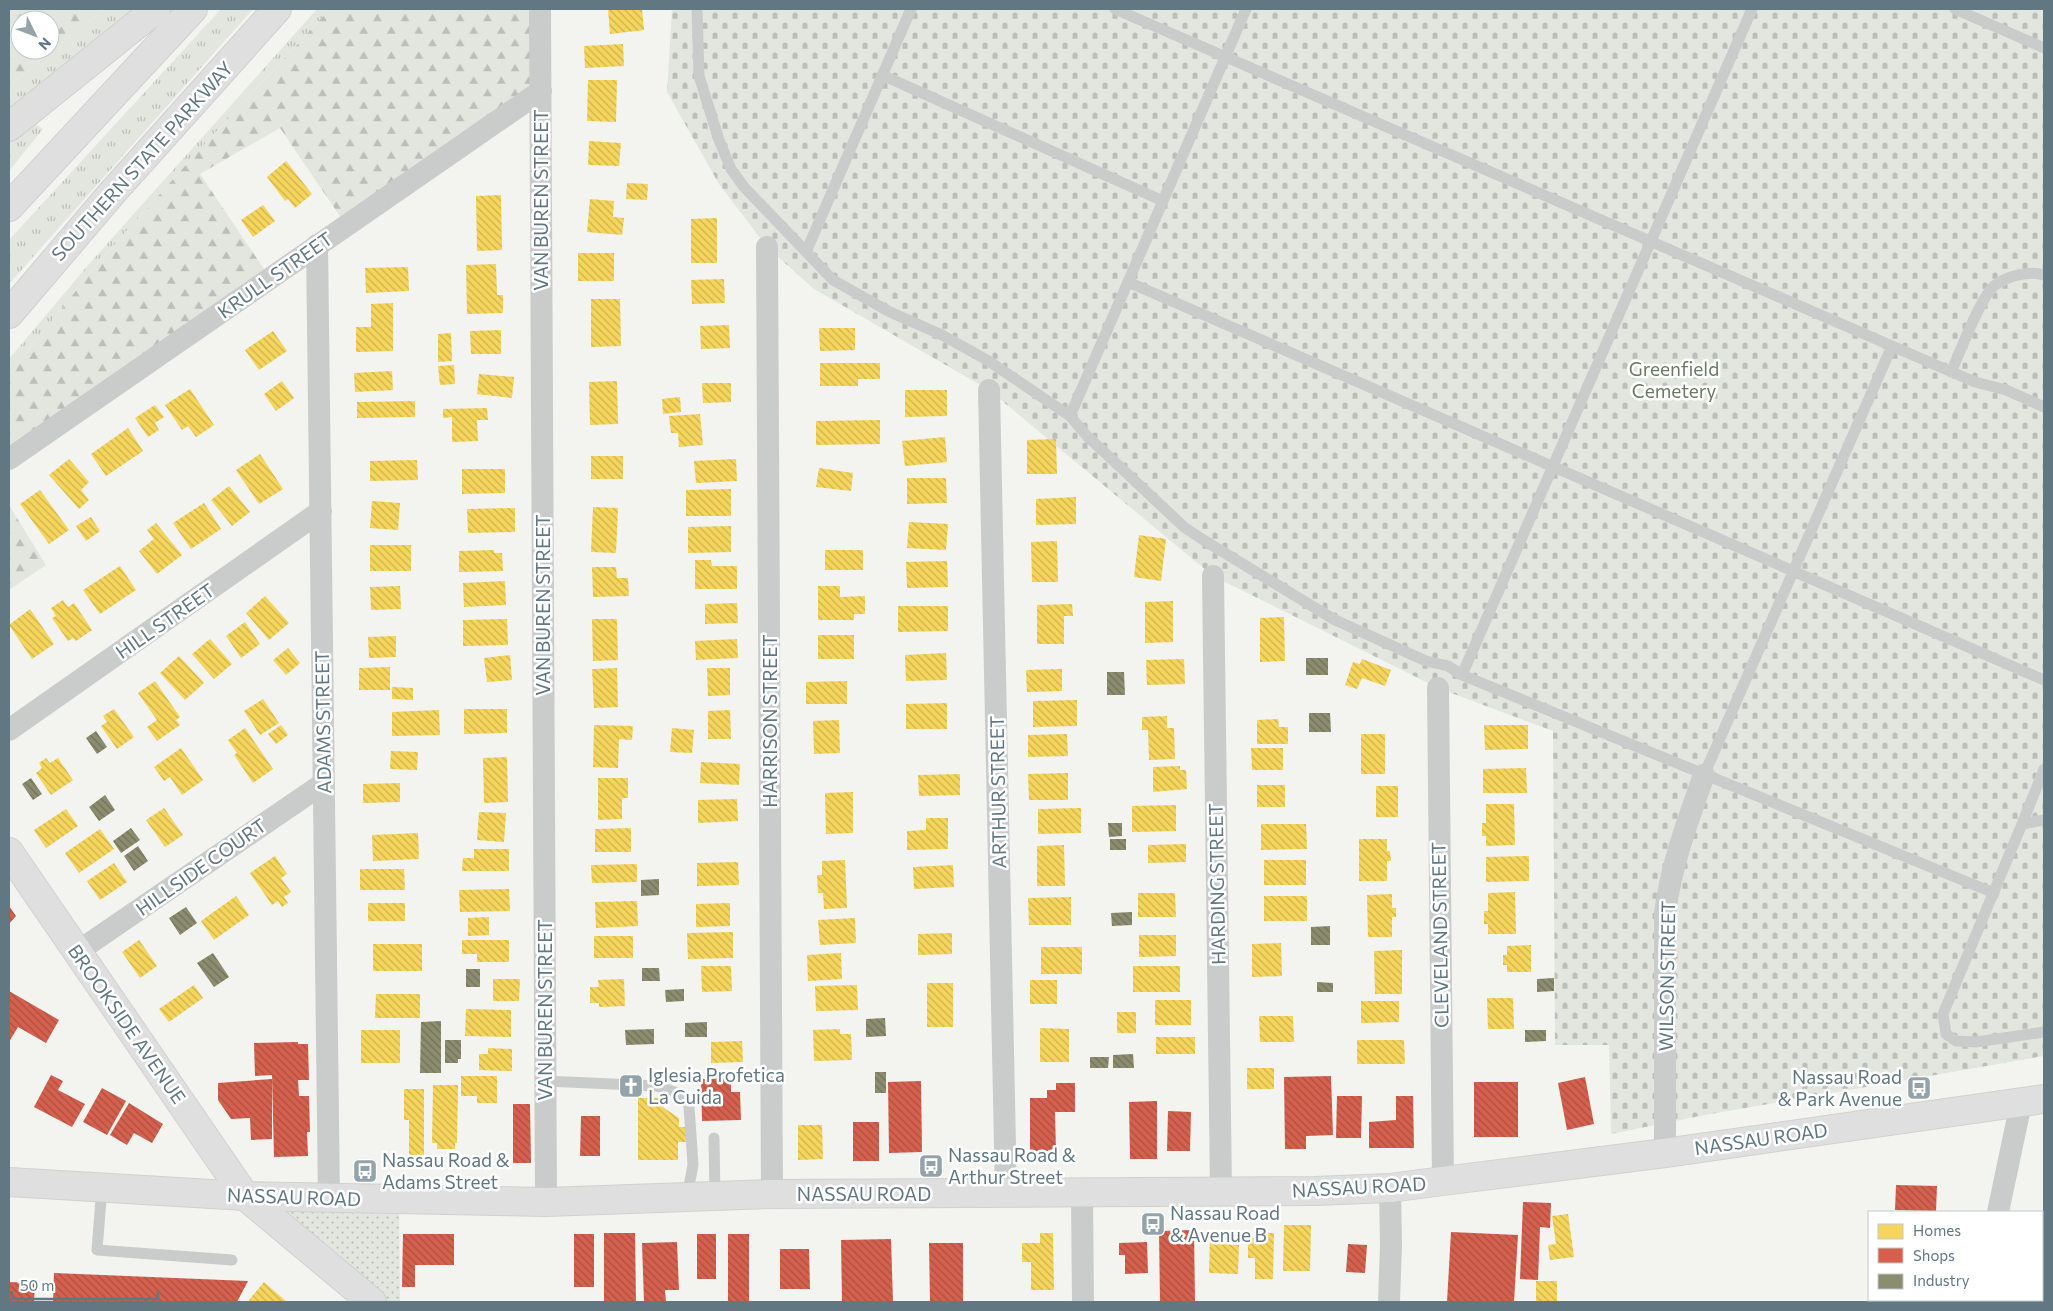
<svg xmlns="http://www.w3.org/2000/svg" width="2053" height="1311" font-family="Commissioner,sans-serif">
<defs>
<pattern id="grass-tufts" width="24" height="20" patternUnits="userSpaceOnUse" patternTransform="scale(1.25)"><rect width="24" height="20" fill="#e3e6de"/><path d="M3 7l-1-3M5 7V3M7 7l1-3M15 17l-1-3M17 17v-4M19 17l1-3" fill="none" stroke="#bbbfb9"/></pattern>
<pattern id="forest-firs" width="22" height="20" patternUnits="userSpaceOnUse" patternTransform="scale(1.25)"><rect width="22" height="20" fill="#e3e6de"/><path d="M5 1l3.5 6h-7zM16 11l3.5 6h-7z" fill="#bbbfb9"/></pattern>
<pattern id="cemetery-stones" width="16" height="16" patternUnits="userSpaceOnUse" patternTransform="scale(1.25)"><rect width="16" height="16" fill="#e3e6de"/><path d="M2 7V4a2 2 0 0 1 4 0v3zM10 15v-3a2 2 0 0 1 4 0v3z" fill="#bbbfb9"/></pattern>
<pattern id="park-dots" width="8" height="8" patternUnits="userSpaceOnUse" patternTransform="scale(1.25)"><rect width="8" height="8" fill="#e3e6de"/><path d="M2 2h.1M6 6h.1" fill="none" stroke="#bbbfb9" stroke-width="1.8" stroke-linecap="round"/></pattern>
<pattern id="homes-back-hatch" width="6" height="6" patternUnits="userSpaceOnUse" patternTransform="scale(1.25)"><rect width="6" height="6" fill="#f6d55c"/><path d="M-1 5l2 2M0 0l6 6M5-1l2 2" fill="none" stroke="#cbb251"/></pattern>
<pattern id="shops-back-hatch" width="6" height="6" patternUnits="userSpaceOnUse" patternTransform="scale(1.25)"><rect width="6" height="6" fill="#d6604d"/><path d="M-1 5l2 2M0 0l6 6M5-1l2 2" fill="none" stroke="#a85144"/></pattern>
<pattern id="industry-back-hatch" width="6" height="6" patternUnits="userSpaceOnUse" patternTransform="scale(1.25)"><rect width="6" height="6" fill="#8c8c6e"/><path d="M-1 5l2 2M0 0l6 6M5-1l2 2" fill="none" stroke="#70725c"/></pattern>
</defs>
<rect width="100%" height="100%" fill="#f3f3f0"/>
<path fill="url(#grass-tufts)" d="M104,9h33l-128,101v-24z
M221,9h32l-244,275v-44z
M317,9h13l-137,148 -95,106 -89,112v-16l80,-95z
M31,121l12,8 -34,42v-30z"/>
<path fill="url(#forest-firs)" fill-rule="evenodd" d="M9,9h95l-95,77zM20,20h30v30h-30z
M330,9h210l1,82 -195,134 -66,-97 -80,46 70,104 -261,181v-84l89,-112 95,-106z
M9,505l37,60 -37,25z"/>
<path fill="url(#cemetery-stones)" d="M672,9h1372v1047l-339,59 -94,19 -2,-89h-54l-2,-314 -115,-43 -225,-112 -224,-186 -175,-101 -47,-42 -48,-63 -52,-92z"/>
<path fill="url(#park-dots)" d="M245,1196l154,4 1,102h-28z"/>
<path fill="url(#homes-back-hatch)" d="M608,9h34l2,21 -34,4z
M623,44l1,22 -39,2 -1,-22z
M588,80h29l-1,42 -29,-1z
M589,141l32,2 -2,23 -31,-1z
M286,161l26,33 -17,14 -7,-9 -3,2 -18,-24z
M627,183l21,1 -1,16 -21,-1z
M501,195l1,55 -25,1 -1,-55z
M590,199l24,2 -1,16 11,1 -2,17 -35,-3z
M263,205l12,16 -22,16 -12,-17z
M717,218v45h-26v-44z
M578,253h36v28h-36z
M496,264l1,31h6v18l-36,1 -1,-49z
M408,267l1,24 -43,2 -1,-25z
M724,279l1,24 -33,1 -1,-24z
M591,299h29l1,47 -30,1z
M393,303v48l-37,1v-25h15v-23z
M729,325l1,23 -29,1 -1,-23z
M819,328h36v22l-35,1z
M501,330v24h-30l-1,-23z
M273,331l14,20 -28,19 -14,-20z
M451,333l1,28 -14,1v-28z
M820,363h60v16h-22v7h-38z
M454,365l1,19 -15,1 -2,-19z
M392,371l1,19 -38,2 -1,-19z
M479,374l35,3 -2,21 -35,-4z
M282,381l12,17 -18,13 -12,-17z
M617,381l1,43 -28,1 -1,-43z
M702,383h29v19l-28,1z
M190,389l24,36 -18,12 -8,-11 -6,4 -17,-25z
M905,390h42v26l-42,1z
M680,397l1,15 -18,2 -1,-15z
M415,401v16l-58,1v-16z
M155,405l9,12 -9,6 4,7 -11,7 -13,-19z
M487,408l1,12h-11l1,21 -26,1v-25l-9,1v-9z
M700,414l3,31 -24,2 -1,-14h-7l-2,-17z
M880,420v24l-64,1v-24z
M128,428l15,23 -37,25 -15,-22z
M945,437l2,25 -42,4 -3,-25z
M1056,439l1,35h-30v-34z
M260,454l23,35 -24,15 -23,-34z
M591,456h32v23h-32z
M69,459l20,23 -8,8 8,10 -10,9 -30,-34z
M736,459l1,22 -41,2 -2,-22z
M417,460l1,20 -48,1v-20z
M819,468l34,5 -2,18 -35,-4z
M462,469h43v24l-43,1z
M907,478h39l1,25 -40,1z
M229,486l21,26 -18,14 -21,-26z
M731,489v27h-45v-26z
M40,490l29,40 -20,14 -29,-40z
M1076,497v27l-40,1v-26z
M372,501l28,2 -2,27 -28,-2z
M204,503l17,26 -30,20 -18,-26z
M593,507l25,1 -2,45 -25,-1z
M515,508v24l-47,1 -1,-24z
M91,517l9,14 -14,10 -10,-15z
M909,522l39,2 -2,26 -39,-2z
M156,523l26,32 -25,19 -18,-23 15,-12 -7,-9z
M731,526v26l-43,1v-26z
M1139,535l27,4 -5,42 -27,-4z
M1057,541l1,41h-26l-1,-40z
M370,545h41v26h-41z
M494,550v3h8l1,18 -44,1v-21z
M825,550h38v20h-38z
M695,560h16l1,6h25v23h-42z
M947,561l1,26 -41,1 -1,-26z
M120,566l16,24 -36,24 -17,-24z
M592,567h24l1,11h11l1,18 -36,1z
M505,581l1,24 -42,2 -1,-24z
M400,586l1,23 -30,1 -1,-23z
M818,586h22v11l25,-1v18h-11v6h-36z
M265,596l24,27 -20,17 -23,-27z
M63,600l5,7 6,-4 18,27 -16,11 -3,-3 -5,3 -16,-23 4,-2 -5,-8z
M1173,601v41l-28,1v-41z
M737,603l1,20 -33,1v-20z
M1072,604l1,12h-9v28h-27v-39z
M898,606h50v25l-50,1z
M30,609l24,35 -22,15 -23,-34z
M1284,617l1,44 -25,1v-44z
M507,619l1,26 -45,1v-26z
M592,619h25l1,41 -25,1z
M245,622l15,22 -19,14 -15,-22z
M818,635h36v24h-36z
M396,636v21l-27,1 -1,-21z
M210,639l22,25 -18,15 -22,-25z
M737,639l1,19 -42,2 -1,-19z
M288,648l12,15 -14,12 -13,-15z
M946,653l1,27 -41,1 -1,-26z
M510,655l2,25 -25,2 -3,-24z
M179,656l25,27 -19,17 -25,-27z
M1184,659l1,25 -38,1 -1,-25z
M1362,659l29,11 -6,16 -23,-8 -5,11 -12,-4 8,-23 7,2z
M390,667v23h-31v-22z
M617,668l1,39 -24,1 -2,-39z
M707,668h23v27l-22,1z
M1062,669v22l-35,1 -1,-22z
M155,681l25,36 -4,3 4,5 -23,16 -10,-14 10,-7 -19,-27z
M847,681v23h-41v-22z
M392,687l21,1v12l-21,-1z
M263,699l16,24 -19,12 -16,-24z
M1077,700v26l-44,1v-26z
M947,703v26h-41v-25z
M114,709l20,28 -17,12 -16,-23 6,-4 -4,-6z
M464,709h43v24l-43,1z
M439,710l1,25 -48,1v-24z
M730,710l1,29h-23v-28z
M1167,716v12h7l1,31 -26,1 -1,-30h-6v-13z
M1278,719l1,8h9v17h-31v-24z
M839,720l1,33 -26,1 -1,-33z
M281,725l7,10 -12,9 -8,-10z
M594,725l39,1 -1,14 -13,-1 -1,29 -25,-1z
M1484,725h44v24l-43,1z
M245,728l28,41 -20,14 -19,-28 3,-2 -9,-13z
M672,728l22,2 -2,23 -22,-1z
M1067,734l1,22 -40,1v-22z
M1361,734h24v40h-24z
M181,748l22,32 -21,15 -12,-18 -6,4 -10,-14z
M1251,748h32v22h-31z
M391,751l27,1 -1,18 -27,-1z
M507,757l1,45 -24,1 -1,-45z
M46,758l4,5 8,-5 15,22 -22,15 -15,-22 6,-5 -3,-5z
M701,762l39,2 -1,21 -39,-2z
M1180,766v4h6l1,19 -34,3v-25z
M1526,768l1,25h-44v-24z
M1068,773v27h-39l-1,-26z
M960,774v21l-41,1 -1,-21z
M598,778h30v20h-6v21l-24,1z
M400,783v19l-37,1v-19z
M1257,785h28v22h-28z
M1376,786h22v31h-22z
M853,792v41l-27,1 -1,-41z
M737,799l1,22 -40,2v-23z
M1486,804h28l1,41 -29,1v-10h-4v-13h4z
M1176,805v26l-44,1v-26z
M164,808l19,27 -18,12 -19,-27z
M1081,808v25l-43,1v-25z
M66,809l12,17 -32,22 -12,-18z
M479,812l27,1 -2,29 -27,-2z
M926,818h22v31l-41,1v-19l19,-1z
M1261,824h45l1,25 -46,1z
M631,828v24h-36v-23z
M100,829l14,20 -35,24 -14,-20z
M418,833l1,26 -46,2 -1,-26z
M1359,839h28v12h3l1,10h-4v20h-28z
M1186,844v18l-38,1v-18z
M1064,845l1,41h-28v-40z
M474,849h35v22h-47l1,-13h11z
M275,856l12,18 -6,4 10,14 -7,5 4,6 -6,4 -4,-6 -6,4 -22,-32z
M1529,856v25l-43,1v-25z
M845,860l2,48 -23,1 -1,-16h-5l-1,-18h5v-14z
M1264,860h42v25h-42z
M738,862l1,23 -42,1v-23z
M114,863l13,19 -27,18 -13,-19z
M637,864v18l-45,1 -1,-18z
M953,865l1,22 -40,2 -1,-22z
M360,869h44l1,21h-45z
M509,889l1,22 -50,1 -1,-22z
M1515,892l1,42h-28v-10h-4v-13h4v-18z
M1138,893h37l1,24h-38z
M1392,894v14h4v9h-4v20h-24l-1,-42z
M236,896l13,19 -35,25 -13,-19z
M1264,896h43v25h-43z
M1071,897v28h-42l-1,-27z
M637,901l1,25 -42,2 -1,-26z
M368,903h37v18h-37z
M730,903v23l-34,1v-23z
M489,917v18l-21,1v-18z
M855,918l1,25 -36,2 -2,-25z
M733,932v26l-45,1 -1,-26z
M952,933v21l-34,1v-21z
M1139,935h37v21l-37,1z
M594,936h39v22h-39z
M139,940l18,26 -17,12 -18,-26z
M462,940h47v22h-32v-8h-15z
M1281,943l1,33 -30,1v-33z
M373,944h49v27h-49z
M1531,945v27h-24v-7h-4v-10h4v-9z
M1041,947h41v27h-41z
M1402,950v44h-27l-1,-43z
M841,953l1,26 -34,2 -1,-26z
M701,966h30l1,25 -30,1z
M1133,966h47v26h-47z
M493,979h27l-1,22h-26z
M624,979l1,27 -26,1v-4h-9v-16h9l-1,-7z
M1030,980h27v24h-27z
M927,983h26v44h-26z
M194,985l9,13 -34,24 -10,-13z
M857,985l1,25 -42,1 -1,-25z
M376,994h44v24h-45z
M1487,998h26l1,31h-26z
M1155,1000h36v25h-36z
M1361,1001h38v21l-38,1z
M466,1009l45,1v27l-46,-1z
M1117,1012h19v21h-19z
M1259,1016h34l1,26h-34z
M1040,1028l29,1v33h-29z
M840,1029v5h11l1,26 -38,1 -1,-31z
M361,1030h39v33h-39z
M1156,1037h39v17h-39z
M1357,1040h47l1,24h-48z
M742,1041l1,21 -32,1v-21z
M488,1048l24,1v22l-33,-1v-16h9z
M1247,1068h27v21h-27z
M461,1076h36v27h-20v-7h-16z
M433,1085h25l-1,58h-2v6h-18v-6h-5z
M404,1089h20v66h-15v-35h-5z
M638,1098h21l5,10 15,10v9h9v15h-10v18h-40z
M798,1125h24l1,34 -25,1z
M1568,1214l6,43 -24,3 -2,-15 8,-1 -4,-28z
M1284,1225h27l-1,46h-27z
M1040,1233h13l1,57h-23v-28h-9v-19h18z
M1261,1233h13l-1,46h-18v-21h-7v-20h13z
M1210,1237l20,2v6h9l-1,29 -29,-1z
M2042,1260h2v42h-18v-2h16z
M1536,1281h21v21h-21z
M264,1282l23,20h-36l-2,-2z
M1884,1300h45v2h-45z"/>
<path fill="url(#shops-back-hatch)" d="M9,906l7,10 -7,8z
M9,991l50,29 -13,23 -28,-16 -9,15z
M298,1042v2h10l1,36h-11l1,16h10l1,36h-3l1,24 -34,1 -2,-82 -17,1 -1,-33z
M51,1075l12,6 -5,9 27,14 -13,23 -38,-20z
M1331,1076l2,59 -27,1v13h-21l-1,-72z
M1585,1077l9,47 -27,6 -9,-47z
M731,1078v14h9l1,28 -39,1 -1,-42z
M272,1079v60l-21,1 -1,-22 -19,1 -13,-19v-17z
M921,1081l1,71 -33,1 -1,-71z
M1474,1082h44v55h-44z
M1056,1083h19v29h-20l1,39 -26,1v-54h17v-8h9z
M102,1088l24,13 -19,34 -24,-13z
M1337,1096h25l-1,42h-25z
M1396,1096h17l1,52h-45v-26l27,-2z
M1157,1101v58h-27l-1,-57z
M129,1103l34,21 -11,19 -18,-10 -7,12 -17,-10z
M513,1104h17l1,59h-18z
M1168,1111l23,1 -1,39h-23z
M581,1116h19v40h-20z
M853,1122h26v39h-26z
M1896,1185l41,1 -1,25 -41,-1z
M1523,1202l28,1 -1,25 -10,-1 -2,53 -18,-1z
M1194,1230l1,72h-35l-1,-71z
M1451,1232l67,3 -4,67h-67z
M604,1233h31l1,69h-32z
M403,1234h51v31h-39v22h-13z
M574,1234h20v53h-20z
M697,1234h19v45h-19z
M728,1234h21v68h-21z
M891,1239l2,63h-51l-1,-62z
M677,1242l2,48h-14l1,12h-22l-2,-59z
M1147,1242l1,31 -23,1v-19h-6v-12z
M929,1243h34v59h-33z
M1348,1244l19,1 -2,28 -19,-1z
M780,1249h29l1,40h-30z
M54,1273l194,8 -11,21h-184z
M9,1282l26,1 -1,19h-25z"/>
<path fill="url(#industry-back-hatch)" d="M1306,658h22v17h-22z
M1107,672h17l1,23h-18z
M1309,713h21l1,19h-22z
M96,731l11,16 -10,7 -11,-16z
M31,778l11,16 -9,6 -11,-16z
M105,795l10,15 -16,11 -10,-14z
M1108,823h14v13l-13,1z
M131,828l9,12 -19,13 -8,-12z
M1110,839h16v11h-16z
M138,846l10,15 -14,10 -10,-15z
M659,879v16l-18,1v-16z
M186,907l11,16 -17,12 -11,-17z
M1132,912v13l-20,1 -1,-13z
M1330,926v19h-19v-18z
M213,953l16,24 -15,10 -17,-24z
M642,968h17l1,13h-18z
M466,969h14v18h-14z
M1554,978v13l-17,1v-13z
M1317,982l16,1v9h-16z
M684,989v12l-18,1 -1,-12z
M885,1018l1,18 -20,1v-18z
M441,1021v52h-21l1,-51z
M707,1022v15h-22v-14z
M654,1029v15l-28,1 -1,-15z
M1525,1030h21v11l-21,1z
M445,1040h16v19h-3v4h-13z
M1133,1054l1,14h-21v-13z
M1090,1057h19l-1,11h-18z
M875,1072h11v21h-11z"/>
<g fill="none" stroke-linecap="round" stroke-linejoin="round">
<defs>
<path id="secondary" d="M9,852l236,344 127,106"/>
<path id="primary" d="M9,1182l236,14 301,6 226,-8 543,-3 75,-3 53,-7 222,-28 379,-54"/>
<path id="motorway" d="M9,127l147,-118
M9,207l184,-198
M9,314l103,-121 165,-184"/>
</defs>
<use href="#secondary" stroke="#cfd1d0" stroke-width="30"/>
<use href="#primary" stroke="#d0d1d0" stroke-width="30"/>
<use href="#motorway" stroke="#cfd0cf" stroke-width="30"/>
<path stroke="#cacccc" stroke-width="11" d="M697,9l2,67 20,64 12,29 13,18 89,93 57,32 52,23 45,25 83,56
M1115,9l860,373 31,8 38,17
M1246,9l-176,407 17,20 97,91 21,14 130,79 91,41 22,5 14,9 532,218
M1955,9l89,39
M882,75l281,126
M806,252l105,-243
M1128,282l916,398
M1951,372c8,-17 30,-76 43,-86 13,-10 35,-16 50,-11
M1462,675l290,-666
M1704,775l188,-429
M2044,820l-22,4 -79,190 3,20 10,7 20,1 68,-10
M2022,824l22,-55
M545,1081l112,5 23,8 9,12 4,59 -6,32
M714,1138l1,58
M102,1187l-5,63 135,10"/>
<path stroke="#cacccc" stroke-width="22" d="M540,9l6,1193
M317,245l12,954
M767,247l5,947
M989,390l17,803
M9,459l532,-368
M1213,576l8,615
M1438,688l5,493
M9,730l312,-219
M77,952l247,-169
M1665,1153v-240c6,-48 23,-93 39,-138
M1082,1194l1,108
M1998,1212l23,-109
M1389,1302l2,-57 -1,-57
M1977,1302l1,-2"/>
<use href="#secondary" stroke="#dfdfe0" stroke-width="28"/>
<use href="#primary" stroke="#dfdfe0" stroke-width="28"/>
<use href="#motorway" stroke="#dfdfe0" stroke-width="28"/>
</g>
<defs>
<symbol id="church-square" viewBox="-11 -11 22 22"><rect x="-9" y="-9" width="18" height="18" rx="4" fill="#94a3a9" stroke="#fff"/><path d="M-1.2-6h2.4v3.5h3.3v2.4h-3.3V6h-2.4V-.1h-3.3v-2.4h3.3Z" fill="#fff"/></symbol>
<symbol id="bus-square" viewBox="-11 -11 22 22"><rect x="-9" y="-9" width="18" height="18" rx="4" fill="#94a3a9" stroke="#fff"/><path d="M-5-6H5V4H4V6H2V4H-2V6H-4V4H-5ZM-3.5-4V0h7V-4ZM-3.5 1.2v1.5H-2V1.2ZM2 1.2v1.5H3.5V1.2Z" fill="#fff"/></symbol>
</defs>
<g fill-rule="evenodd">
<use href="#church-square" x="617" y="1072" width="28" height="28"/>
<use href="#bus-square" x="1905" y="1074" width="28" height="28"/>
<use href="#bus-square" x="917" y="1152" width="28" height="28"/>
<use href="#bus-square" x="351" y="1157" width="28" height="28"/>
<use href="#bus-square" x="1139" y="1210" width="28" height="28"/>
</g>
<g text-anchor="middle" stroke-width="5" stroke-linejoin="round" paint-order="stroke">
<g font-size="19" fill="#617883" stroke="#fff">
<text transform="translate(142 161) rotate(-48)" y="7">SOUTHERN STATE PARKWAY</text>
<text transform="translate(541 200) rotate(-90)" y="7">VAN BUREN STREET</text>
<text transform="translate(275 275) rotate(-35)" y="7">KRULL STREET</text>
<text transform="translate(543 605) rotate(-90)" y="7">VAN BUREN STREET</text>
<text transform="translate(165 621) rotate(-35)" y="7">HILL STREET</text>
<text transform="translate(770 721) rotate(-90)" y="7">HARRISON STREET</text>
<text transform="translate(323 722) rotate(-91)" y="7">ADAMS STREET</text>
<text transform="translate(998 792) rotate(-91)" y="7">ARTHUR STREET</text>
<text transform="translate(201 867) rotate(-35)" y="7">HILLSIDE COURT</text>
<text transform="translate(1217 884) rotate(-91)" y="7">HARDING STREET</text>
<text transform="translate(1440 935) rotate(-91)" y="7">CLEVELAND STREET</text>
<text transform="translate(1667 976) rotate(-89)" y="7">WILSON STREET</text>
<text transform="translate(545 1010) rotate(-90)" y="7">VAN BUREN STREET</text>
<text transform="translate(127 1024) rotate(55)" y="7">BROOKSIDE AVENUE</text>
<text transform="translate(1761 1139) rotate(-8)" y="7">NASSAU ROAD</text>
<text transform="translate(1359 1187) rotate(-3)" y="7">NASSAU ROAD</text>
<text x="864" y="1201">NASSAU ROAD</text>
<text transform="translate(294 1197) rotate(2)" y="7">NASSAU ROAD</text>
</g>
<g font-size="19" fill="#687a60" stroke="#fff">
<text x="1674" y="376">Greenfield<tspan x="1674" dy="22">Cemetery</tspan></text>
</g>
<g font-size="19" fill="#617883" stroke="#fff" text-anchor="start">
<text x="648" y="1082">Iglesia Profetica<tspan x="648" dy="22">La Cuida</tspan></text>
<text x="1902" y="1084" text-anchor="end">Nassau Road<tspan x="1902" dy="22">&amp; Park Avenue</tspan></text>
<text x="948" y="1162">Nassau Road &amp;<tspan x="948" dy="22">Arthur Street</tspan></text>
<text x="382" y="1167">Nassau Road &amp;<tspan x="382" dy="22">Adams Street</tspan></text>
<text x="1170" y="1220">Nassau Road<tspan x="1170" dy="22">&amp; Avenue B</tspan></text>
</g>
</g>
<rect width="2053" height="1311" fill="none" stroke="#617883" stroke-width="20"/>
<rect x="1868" y="1211" width="175" height="90" fill="#ffffff" stroke="#c0c9cd"/>
<rect x="1878" y="1224" width="25" height="15" fill="#f6d55c" stroke="#c0c9cd"/>
<text x="1913" y="1236" font-size="15" fill="#617883">Homes</text>
<rect x="1878" y="1248" width="25" height="15" fill="#d6604d" stroke="#c0c9cd"/>
<text x="1913" y="1261" font-size="15" fill="#617883">Shops</text>
<rect x="1878" y="1274" width="25" height="15" fill="#8c8c6e" stroke="#c0c9cd"/>
<text x="1913" y="1286" font-size="15" fill="#617883">Industry</text>
<g transform="translate(35 35) rotate(132)"><circle r="24" fill="#ffffff" stroke="#c0c9cd"/>
<path d="M0-4L9 19L0 12L-9 19Z" fill="#94a3a9"/>
<text y="-8" font-size="14" font-weight="bold" text-anchor="middle" fill="#617883">N</text>
</g>
<path d="M12 1291v8h146v-8" fill="none" stroke="#617883" stroke-width="2.5"/>
<text x="20" y="1291" font-size="15" fill="#617883" stroke="#ffffff" stroke-width="4" paint-order="stroke">50 m</text>
</svg>
